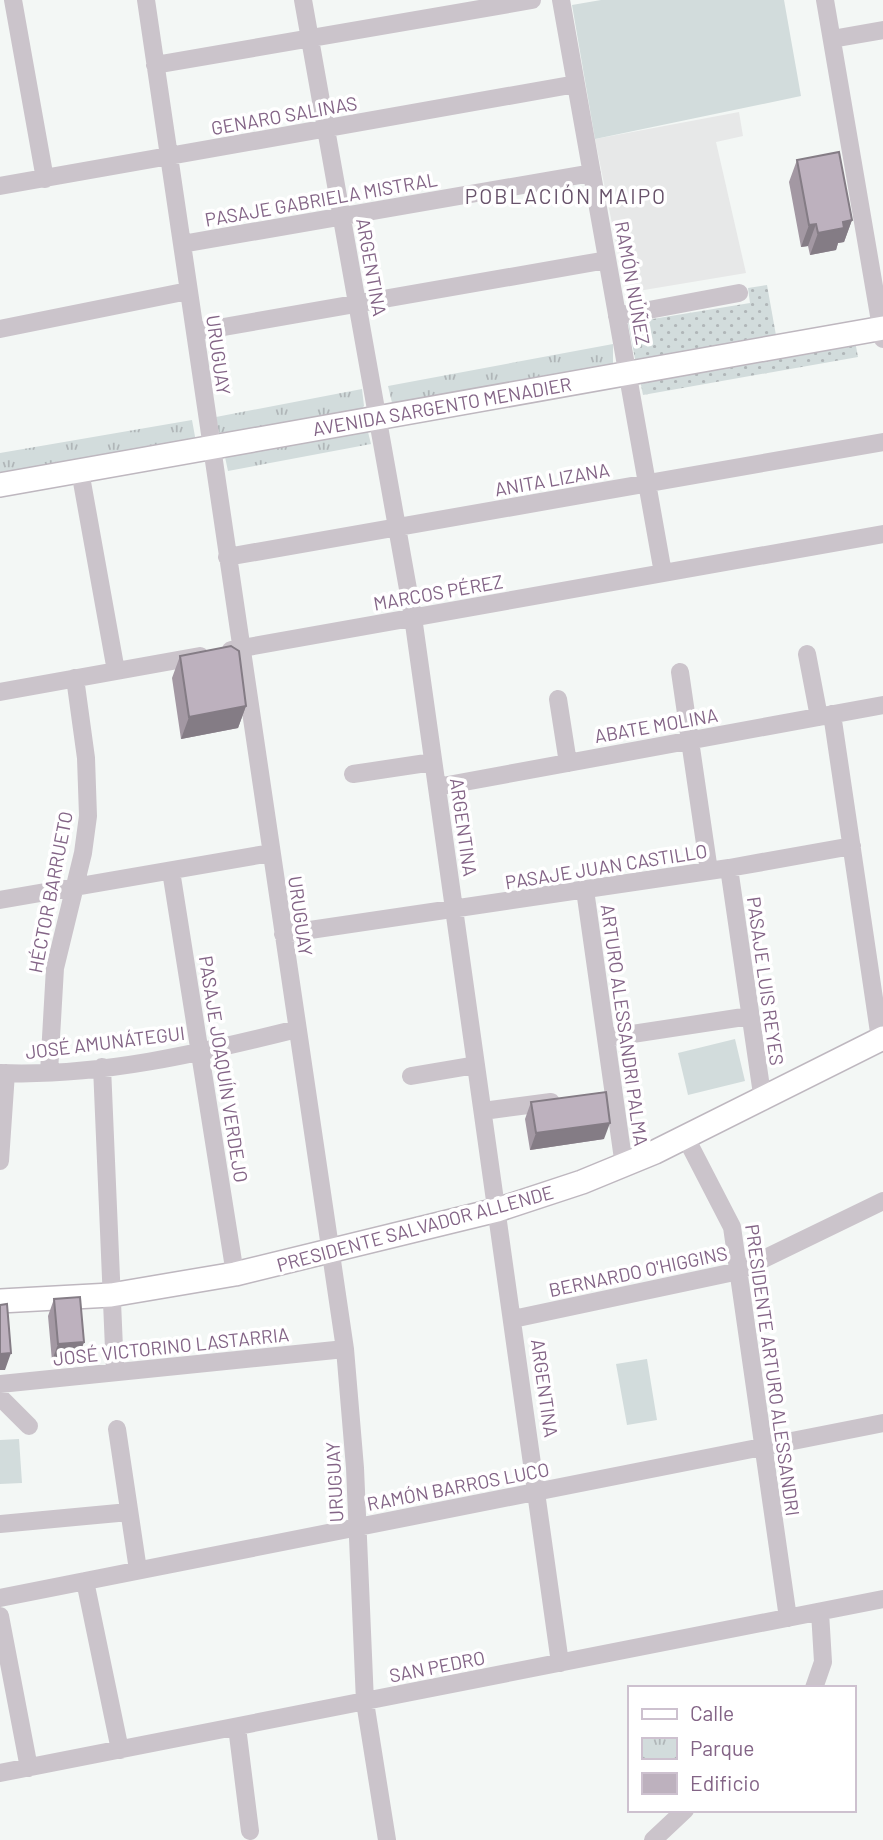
<svg xmlns="http://www.w3.org/2000/svg" width="883" height="1840" viewBox="0 0 883 1840" font-family="Barlow,sans-serif">
<style>
.built{fill:#e7e8e8}
.grass{fill:url(#grass-dots)}
.park{fill:url(#park-tufts)}
.garden{fill:#d2dcdc}
.lines{fill:none;stroke-linecap:round;stroke-linejoin:round}
.major-casing{stroke:#beb7bf;stroke-width:26}
.minor{stroke:#cbc4cb;stroke-width:18}
.major{stroke:#fff;stroke-width:23}
.wall{fill:#a398a3}
.shaded-wall{fill:#847c85}
.building{fill:#bdb1be;stroke:#847c85;stroke-width:2}
.labels{text-anchor:middle;dominant-baseline:central;stroke-width:7;stroke-linejoin:round;paint-order:stroke}
.street-label{font-size:19px;fill:#836486;stroke:#fff}
.neighbourhood-label{font-size:21px;letter-spacing:2px;fill:#68536b;stroke:#fff}
</style>
<defs>
<pattern id="grass-dots" width="8" height="8" patternUnits="userSpaceOnUse" patternTransform="scale(1.75)"><rect width="8" height="8" fill="#d2dcdc"/><path d="M2 2h.1M6 6h.1" fill="none" stroke="#b0b6b8" stroke-width="1.8" stroke-linecap="round"/></pattern>
<pattern id="park-tufts" width="24" height="20" patternUnits="userSpaceOnUse" patternTransform="scale(1.75)"><rect width="24" height="20" fill="#d2dcdc"/><path d="M3 7l-1-3M5 7V3M7 7l1-3M15 17l-1-3M17 17v-4M19 17l1-3" fill="none" stroke="#b0b6b8"/></pattern>
</defs>
<rect width="100%" height="100%" fill="#f3f7f5"/>
<!-- built -->
<path class="built" d="M 739,112 L 743,136 L 716,142 L 746,273 L 626,293 L 595,139 Z"/>
<!-- grass -->
<path class="grass" d="M 767,285 L 777,341 L 636,364 L 628,323 L 750,303 L 748,288 Z
M 855,341 L 858,357 L 643,395 L 640,380 Z"/>
<!-- park -->
<path class="park" d="M 613,344 L 613,366 L 393,407 L 388,386 Z
M 362,389 L 364,406 L 358,413 L 230,435 L 219,434 L 216,417 Z
M 192,420 L 196,442 L 0,478 L 0,453 Z
M 364,428 L 368,432 L 371,444 L 228,471 L 225,457 L 233,452 Z"/>
<!-- garden -->
<path class="garden" d="M 601,0 L 784,0 L 801,96 L 595,139 L 572,5 Z
M 735,1039 L 745,1081 L 688,1095 L 678,1053 Z
M 647,1359 L 657,1420 L 627,1425 L 616,1364 Z
M 19,1439 L 22,1483 L 0,1484 L 0,1440 Z"/>
<g class="lines">
<defs>
<path id="major" d="M 0,485 L 883,328
M 0,1301 L 111,1295 L 235,1274 L 497,1210 L 582,1182 L 655,1152 L 883,1038"/>
</defs>
<!-- major casing -->
<use href="#major" class="major-casing"/>
<!-- minor -->
<path class="minor" d="M 13,0 L 45,179
M 146,0 L 345,1349 L 355,1468 L 365,1702 L 387,1840
M 303,0 L 413,617 L 560,1663
M 561,0 L 663,573
M 825,0 L 883,339
M 832,39 L 883,30
M 155,65 L 532,0
M 0,186 L 576,84
M 182,244 L 592,173
M 617,316 L 739,293
M 0,329 L 188,291
M 195,332 L 607,260
M 80,471 L 116,671
M 227,557 L 883,442
M 231,650 L 883,534
M 807,654 L 819,717
M 680,672 L 709,871
M 0,692 L 200,656
M 558,699 L 568,763
M 832,714 L 880,1039
M 353,774 L 433,762
M 437,787 L 883,705
M 729,868 L 763,1101
M 171,871 L 235,1274
M 585,890 L 624,1166
M 0,900 L 271,853
M 283,934 L 729,868 L 852,846
M 606,1038 L 750,1016
M 102,1067 L 115,1372
M 49,1072 L 55,968 L 83,853 L 88,816 L 86,758 L 75,678
M 0,1073 C 99,1077 201,1053 297,1029
M 411,1076 L 476,1065
M 483,1111 L 551,1102
M 686,1138 L 732,1227 L 788,1618
M 0,1161 L 6,1073
M 513,1319 L 739,1271 L 883,1201
M 0,1384 L 345,1349
M 0,1397 L 29,1426
M 117,1429 L 138,1570
M 0,1524 L 129,1512
M 85,1581 L 120,1750
M 0,1598 L 883,1423
M 0,1616 L 29,1768
M 814,1688 L 823,1662 L 820,1612
M 237,1727 L 250,1831
M 0,1773 L 883,1599
M 653,1840 L 685,1810"/>
<!-- major -->
<use href="#major" class="major"/>
</g>
<!-- wall -->
<path class="wall" d="M 797,160 L 852,220 L 844,242 L 838,243 L 836,250 L 810,255 L 808,246 L 801,247 L 789,182 Z
M 180,656 L 246,706 L 238,728 L 181,739 L 172,678 Z
M 531,1102 L 604,1139 L 530,1150 L 525,1119 Z
M 54,1299 L 84,1342 L 78,1358 L 52,1361 L 48,1316 Z"/>
<!-- shaded-wall -->
<path class="shaded-wall" d="M 852,220 L 844,242 L 838,243 L 836,250 L 810,255 L 818,233 L 843,222 Z
M 816,224 L 808,246 L 801,247 L 809,225 Z
M 246,706 L 238,728 L 181,739 L 189,717 Z
M 610,1123 L 604,1139 L 530,1150 L 536,1133 Z
M 84,1342 L 78,1358 L 52,1361 L 58,1344 Z
M 11,1353 L 5,1370 L 0,1370 L 0,1354 Z"/>
<!-- building -->
<path class="building" d="M 839,152 L 852,220 L 843,222 L 844,228 L 818,233 L 816,224 L 809,225 L 797,160 Z
M 231,646 L 239,651 L 246,706 L 189,717 L 180,656 Z
M 606,1092 L 610,1123 L 536,1133 L 531,1102 Z
M 80,1297 L 84,1342 L 58,1344 L 54,1299 Z
M 7,1304 L 11,1353 L 0,1354 L 0,1305 Z"/>
<g class="labels">
<!-- street labels -->
<g class="street-label">
<text transform="translate(284 115) rotate(-10)">GENARO SALINAS</text>
<text transform="translate(321 199) rotate(-10)">PASAJE GABRIELA MISTRAL</text>
<text transform="translate(372 267) rotate(80)">ARGENTINA</text>
<text transform="translate(633 283) rotate(80)">RAMÓN NÚÑEZ</text>
<text transform="translate(219 355) rotate(82)">URUGUAY</text>
<text transform="translate(442 406) rotate(-10)">AVENIDA SARGENTO MENADIER</text>
<text transform="translate(552 479) rotate(-10)">ANITA LIZANA</text>
<text transform="translate(438 592) rotate(-10)">MARCOS PÉREZ</text>
<text transform="translate(656 725) rotate(-10)">ABATE MOLINA</text>
<text transform="translate(464 827) rotate(82)">ARGENTINA</text>
<text transform="translate(606 866) rotate(-9)">PASAJE JUAN CASTILLO</text>
<text transform="translate(50 892) rotate(-79)">HÉCTOR BARRUETO</text>
<text transform="translate(301 916) rotate(82)">URUGUAY</text>
<text transform="translate(766 981) rotate(82)">PASAJE LUIS REYES</text>
<text transform="translate(625 1025) rotate(82)">ARTURO ALESSANDRI PALMA</text>
<text transform="translate(105 1042) rotate(-7)">JOSÉ AMUNÁTEGUI</text>
<text transform="translate(224 1069) rotate(81)">PASAJE JOAQUÍN VERDEJO</text>
<text transform="translate(415 1228) rotate(-15)">PRESIDENTE SALVADOR ALLENDE</text>
<text transform="translate(638 1271) rotate(-12)">BERNARDO O'HIGGINS</text>
<text transform="translate(171 1346) rotate(-6)">JOSÉ VICTORINO LASTARRIA</text>
<text transform="translate(773 1370) rotate(82)">PRESIDENTE ARTURO ALESSANDRI</text>
<text transform="translate(545 1388) rotate(82)">ARGENTINA</text>
<text transform="translate(334 1482) rotate(-93)">URUGUAY</text>
<text transform="translate(458 1486) rotate(-11)">RAMÓN BARROS LUCO</text>
<text transform="translate(437 1666) rotate(-11)">SAN PEDRO</text>
</g>
<!-- neighbourhood labels -->
<g class="neighbourhood-label">
<text x="566" y="195">POBLACIÓN MAIPO</text>
</g>
</g>
<!-- legend -->
<rect x="628" y="1686" width="228" height="126" fill="#ffffff" stroke="#cdc1cf" stroke-width="2"/>
<rect x="642" y="1709" width="35" height="10" fill="#ffffff" stroke="#cdc1cf" stroke-width="2"/>
<text x="690" y="1721" font-size="21" fill="#836486">Calle</text>
<rect x="642" y="1738" width="35" height="21" fill="url(#park-tufts)" stroke="#cdc1cf" stroke-width="2"/>
<text x="690" y="1756" font-size="21" fill="#836486">Parque</text>
<rect x="642" y="1773" width="35" height="21" fill="#bdb1be" stroke="#cdc1cf" stroke-width="2"/>
<text x="690" y="1791" font-size="21" fill="#836486">Edificio</text>
</svg>
